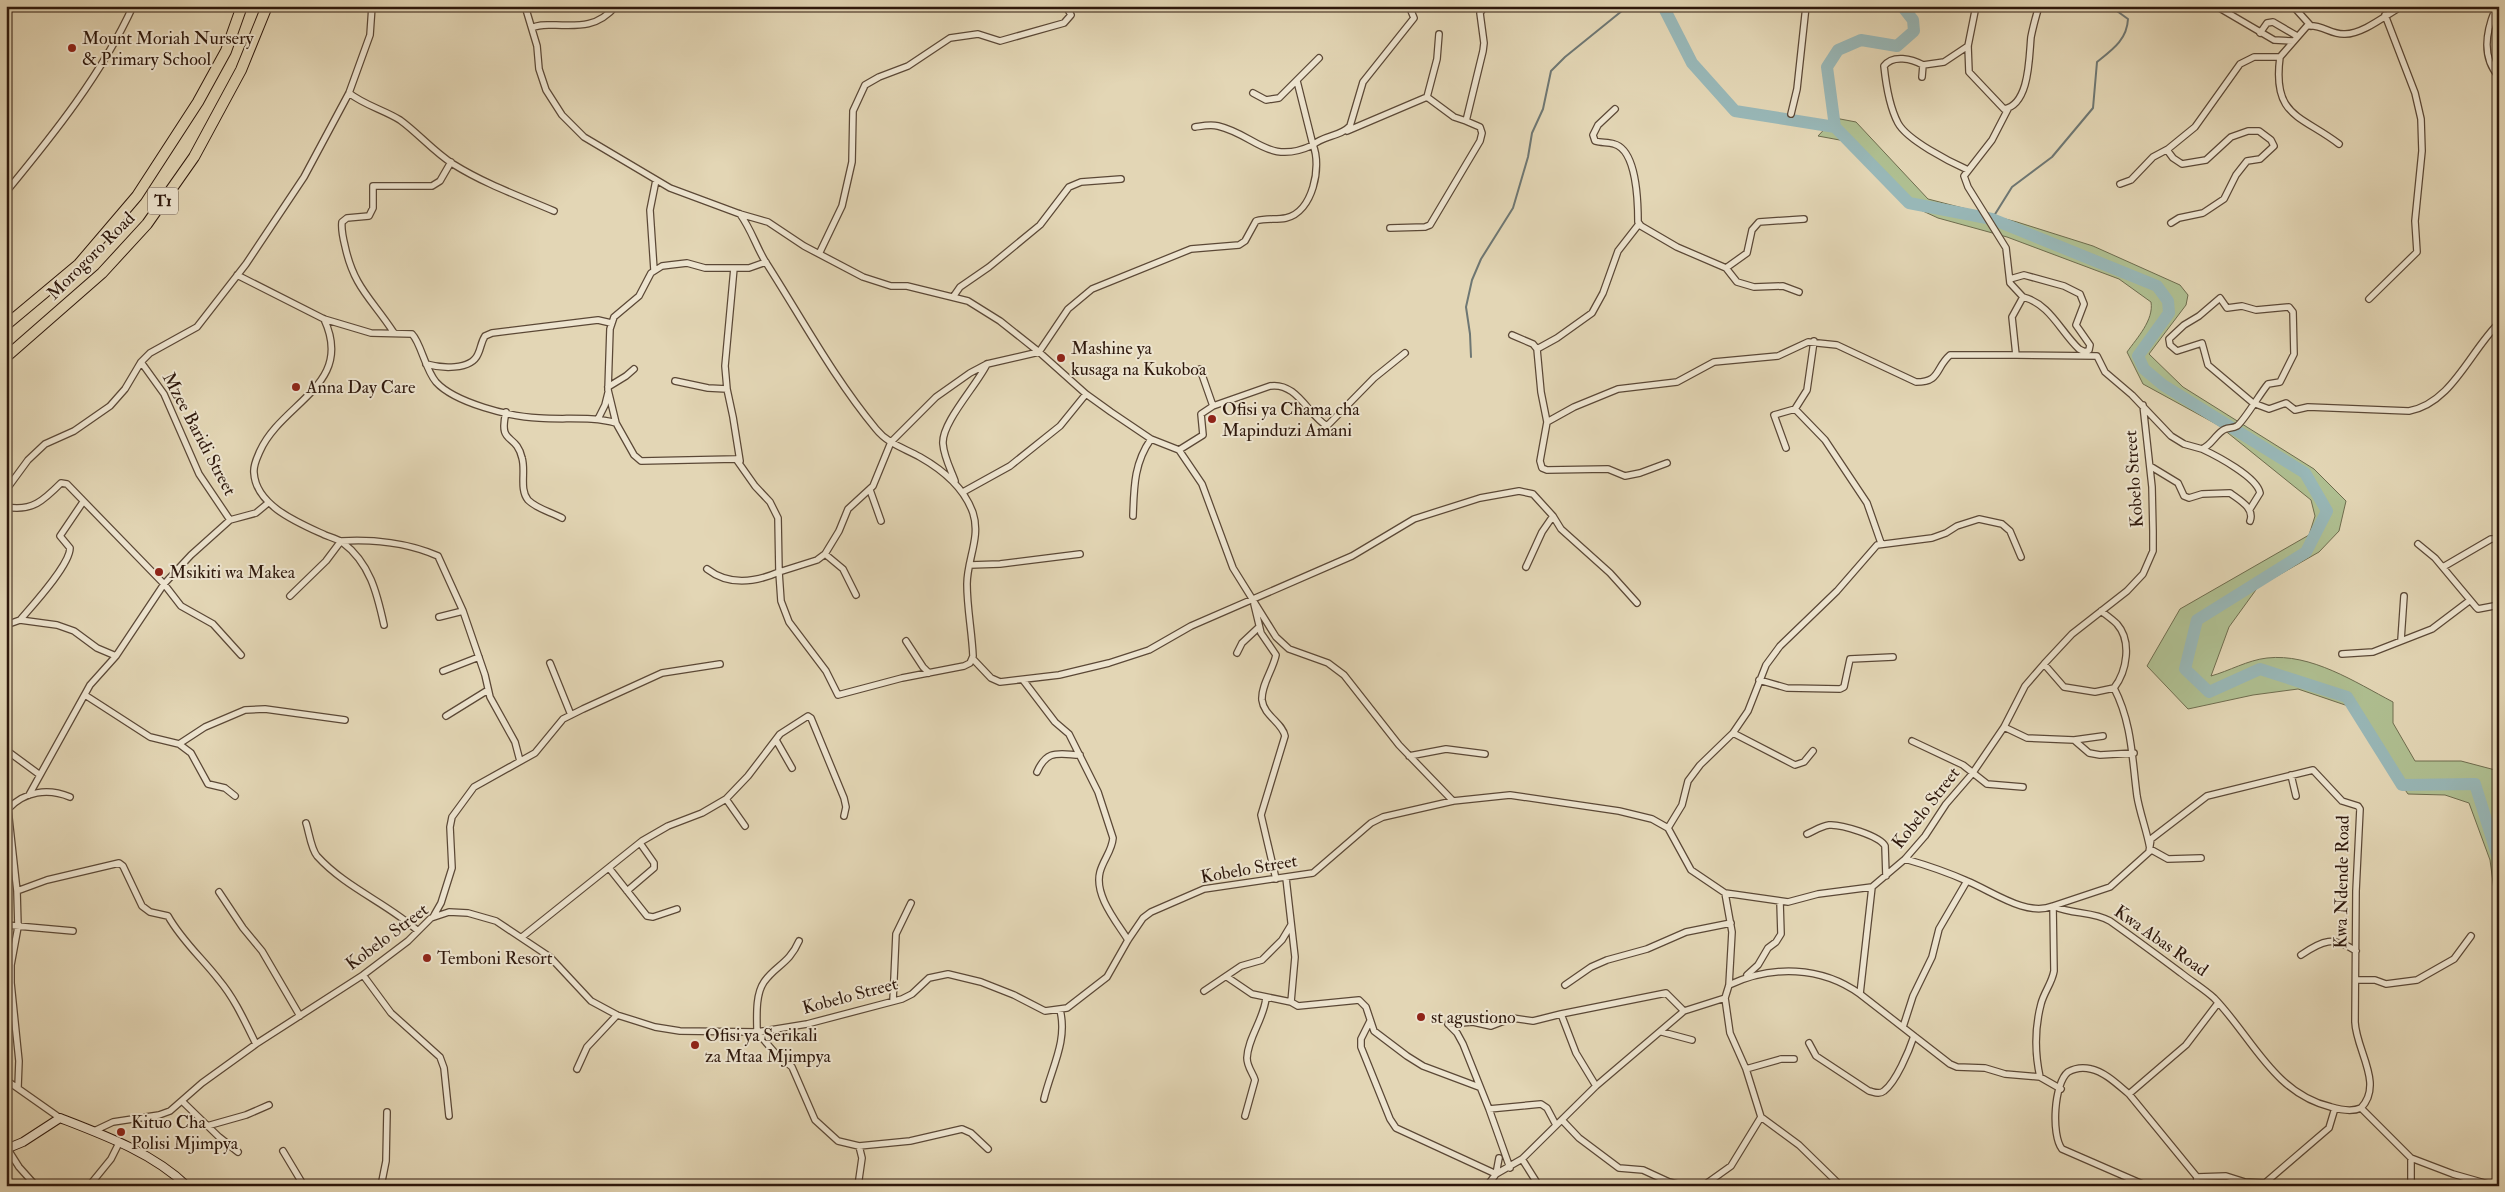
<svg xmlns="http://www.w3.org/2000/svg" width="2505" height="1192" viewBox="0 0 2505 1192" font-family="'IM FELL Double Pica',serif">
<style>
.green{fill:#afbf91;stroke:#6e6c4e}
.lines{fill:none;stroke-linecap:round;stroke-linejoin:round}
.stream{stroke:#6e7773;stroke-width:2}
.river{stroke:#98b7b7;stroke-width:12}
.street-casing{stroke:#5b4836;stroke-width:8}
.secondary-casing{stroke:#2e180c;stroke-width:10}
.highway-casing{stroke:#2e180c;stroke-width:12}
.street{stroke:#ede4cf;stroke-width:5.5}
.secondary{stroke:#ede4cf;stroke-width:8}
.highway{stroke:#e3d6b5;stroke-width:10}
.poi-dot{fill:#8f2418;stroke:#ede4cf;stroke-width:2}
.labels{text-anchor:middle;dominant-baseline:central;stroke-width:4;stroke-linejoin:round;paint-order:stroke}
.shield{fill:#ede4cf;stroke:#675546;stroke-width:1}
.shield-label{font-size:16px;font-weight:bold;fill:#2e180c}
.poi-label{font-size:18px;fill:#2e180c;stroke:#ede4cf;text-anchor:start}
.street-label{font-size:18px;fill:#2e180c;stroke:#ede4cf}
</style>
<rect width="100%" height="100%" fill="#e3d6b5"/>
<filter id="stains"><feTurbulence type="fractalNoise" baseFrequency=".004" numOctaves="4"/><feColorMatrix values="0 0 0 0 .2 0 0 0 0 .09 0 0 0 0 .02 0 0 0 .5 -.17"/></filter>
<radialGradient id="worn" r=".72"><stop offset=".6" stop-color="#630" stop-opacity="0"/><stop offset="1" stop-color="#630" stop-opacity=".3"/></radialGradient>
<!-- green -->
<path class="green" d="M 1835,118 L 1856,122 L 1928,199 L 2017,222 L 2093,246 L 2180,285 L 2188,295 L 2186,305 L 2149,354 L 2183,387 L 2314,469 L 2346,501 L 2339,531 L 2319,552 L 2258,587 L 2229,627 L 2211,676 C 2229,671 2248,660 2267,658 C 2311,653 2355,682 2393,702 L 2393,723 L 2415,761 L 2461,761 L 2499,771 L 2499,898 L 2494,890 L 2490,860 L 2469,803 L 2445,795 L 2408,794 L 2381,756 L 2357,709 L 2298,689 L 2253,695 L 2188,709 L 2147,666 L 2180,609 L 2309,535 L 2315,516 L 2311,500 L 2218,425 L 2143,384 L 2127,352 C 2137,338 2154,320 2151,302 L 2119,279 L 2007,237 L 1938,218 L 1899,200 L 1845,141 L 1818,136 Z"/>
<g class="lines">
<!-- stream -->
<path class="stream" d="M 1992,219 L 2012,187 L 2052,157 L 2093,108 L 2097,62 C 2112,50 2127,40 2128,19 L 2110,6
M 1471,357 L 1470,334 L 1466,307 L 1472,280 L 1481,259 L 1513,208 L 1528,157 L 1532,133 L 1543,109 L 1551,71 L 1565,57 L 1628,6"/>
<!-- river -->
<path class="river" d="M 1663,6 L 1692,63 L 1735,111 L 1835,127 L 1909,203 L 1992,219 L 2157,286 L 2168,301 L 2169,313 L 2138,356 L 2144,369 L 2163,385 L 2305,473 L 2327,511 L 2306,552 L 2197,620 L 2185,669 L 2209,692 L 2260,669 L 2347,697 L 2402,785 L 2475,784 L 2499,861
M 1835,127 L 1827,67 L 1838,50 L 1861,40 L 1897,46 L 1914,31 L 1913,20 L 1902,6"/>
<defs>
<path id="street" d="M 525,6 L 537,46 L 539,69 L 546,90 L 562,115 L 584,137 L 670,188 L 740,214 L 768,222 L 804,246 L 863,277 L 891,286 L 907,286 L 968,301 L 1000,321 L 1039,352 L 1086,394 L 1111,412 L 1151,439 L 1179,450 L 1202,484 L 1233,568 L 1276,637 L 1289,649 L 1328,663 L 1344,675 L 1399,745 L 1453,801
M 1976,6 L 1968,46 L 1969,72 L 2004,109 C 2030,105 2029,56 2031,37 C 2033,27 2036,16 2039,6
M 2216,6 L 2274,40 L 2293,41
M 2293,6 L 2311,26
M 2495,10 C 2486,32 2481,57 2499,77
M 532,28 C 539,24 546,25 555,25 C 580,26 598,27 616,6
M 2260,33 L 2267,23 L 2273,22 L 2297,36
M 1439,34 L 1437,59 L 1427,97 L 1454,117 L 1466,121 L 1483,51 L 1484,43 L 1480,13 L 1485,6
M 2280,57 C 2272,117 2301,115 2339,144
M 1923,65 C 1912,59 1893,54 1884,66 C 1886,85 1889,106 1898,123 C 1907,140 1950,162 1968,170
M 1922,77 L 1923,65 L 1944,62 L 1968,46
M 349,93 C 364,105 384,110 400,120 C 418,133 434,152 453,164 C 485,184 519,196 554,211
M 1253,93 L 1266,100 L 1279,98 L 1319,58
M 1615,109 L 1598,125 L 1593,135 L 1595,141 C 1601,143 1608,142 1614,144 C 1637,150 1638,203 1638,222 L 1641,226 L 1677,247 L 1726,268 L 1737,282 L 1754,287 L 1783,286 L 1799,292
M 1791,114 L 1797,89 L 1806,6
M 1195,127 C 1202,126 1210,124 1218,126 C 1256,135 1268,166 1313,145 L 1297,81
M 1347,131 L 1427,97
M 2167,150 L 2173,158 L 2182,164 L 2206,160 L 2231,137 L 2248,131 L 2259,131 L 2271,140 L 2274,146 L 2260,159 L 2247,161 L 2236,175 L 2224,199 L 2203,213 L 2179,218 L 2171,223
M 2120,184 L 2131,180 L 2153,157 L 2168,149 L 2195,127 L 2240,64 L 2254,57 L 2280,57 L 2307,26 C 2322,24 2331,35 2345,34 C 2363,34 2386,15 2402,6
M 6,192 C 53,135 102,74 133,6
M 740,214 C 751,229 756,246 765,261 C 801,317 833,377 876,429 C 888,444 904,448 920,457 C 943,470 964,487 973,513 C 981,537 967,560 967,584 C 967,608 972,632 973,656 L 970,663 L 964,666 L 902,678 L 838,695 L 826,671 L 789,622 L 781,601 L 779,572 L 817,560 L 825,554 L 839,531 L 848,509 L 873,486 L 891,442 L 936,397 L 970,373 L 987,364 L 1039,352 L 1068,309 L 1092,289 L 1191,249 L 1239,245 L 1245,241 L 1256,221 C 1266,218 1276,220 1286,218 C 1313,212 1322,166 1313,145 C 1324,135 1340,137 1350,126 L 1363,82 L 1414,18 L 1409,6
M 1390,228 L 1425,227 L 1430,225 L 1480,141 L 1482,133 L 1480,127 L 1466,121
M 819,254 L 842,206 L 852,162 L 853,111 L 865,85 L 879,77 L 908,66 L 950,38 L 978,34 L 1000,41 L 1064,23 L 1071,15 L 1066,6
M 734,268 L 725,366 L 727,389 L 733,417 L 740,461
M 1726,268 L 1747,253 L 1752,230 L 1759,222 L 1804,219
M 654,270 L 650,210 L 656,180
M 237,275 L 324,319 L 371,333 L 412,334 C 421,343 425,369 436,382 C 455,403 511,417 539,418 C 565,420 591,416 616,423 L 634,455 L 641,461 L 736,459 L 755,486 L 770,502 L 778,518 L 779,572 C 756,582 729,586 707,569
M 2010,279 L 2024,275 L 2064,286 L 2080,294 L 2084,304 L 2076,325 L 2090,345 L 2089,350 L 2085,352 L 2079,349 C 2060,331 2050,304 2023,297
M 953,297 L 960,287 L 989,267 L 1040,225 L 1069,187 L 1081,182 L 1121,179
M 2369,299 L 2417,252 L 2415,221 L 2422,151 L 2421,119 L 2415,93 L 2385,15
M 324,319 C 355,385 282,402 260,451 C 257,458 253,465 254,473 C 256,506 299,523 325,535 C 330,537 337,539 342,542 C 370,563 377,593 384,625
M 394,333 C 372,299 354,288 345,246 C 343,238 341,230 342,222 L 347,218 L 369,216 L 373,208 L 373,186 L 432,186 L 440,181 L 451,162
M 1512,335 L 1533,344 L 1537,349 L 1541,392 L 1547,422
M 1537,349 L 1557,338 L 1592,313 L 1603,293 L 1618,251 L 1639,224
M 2016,355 L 2097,356 L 2105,372 L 2132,395 L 2171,436 L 2184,444 L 2202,449 C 2211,445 2214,437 2222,431 C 2226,427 2232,429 2237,426 C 2244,421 2261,392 2268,384 L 2280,382 L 2294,354 L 2293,312 L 2289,307 L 2256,310 L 2242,306 L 2227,308 L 2220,298 L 2199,316 L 2184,325 L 2169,339 L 2170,345 L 2177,351 L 2202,343 L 2208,365 L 2253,403 L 2269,409 L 2286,403 L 2295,410 L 2308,407 L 2409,411 C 2452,403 2470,351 2499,323
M 141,362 L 164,394 L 199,474 L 230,520
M 426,364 C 440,368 471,371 478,354 C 481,348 481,342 485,336 L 492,333 L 598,320 L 611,323
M 675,381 L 708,388 L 727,389
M 608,387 L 626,376 L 634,369
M 1213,406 L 1270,386 C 1297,382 1308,415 1327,426 L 1374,378 L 1405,353
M 1795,409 L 1825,440 L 1867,503 L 1881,543
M 506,412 C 498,446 516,432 522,458 C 526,471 519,489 528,500 C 537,509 551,512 562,518
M 598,419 L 605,405 L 608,393
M 616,423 L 608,390 L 610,329 L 614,317 L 639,296 L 651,273 L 662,266 L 670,265 L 687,263 L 705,268 L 749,268 L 766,262
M 1786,448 L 1774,415 L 1795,409 L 1807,390 L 1814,341
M 2202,449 C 2217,456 2257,477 2260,493 L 2250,509
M 1179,450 L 1203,435 L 1201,414 L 1213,406 L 1200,369
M 1667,463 L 1640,473 L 1625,476 L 1608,469 L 1547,470 L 1542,468 L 1540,461 L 1547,422 L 1574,407 L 1618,389 L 1677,382 L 1714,362 L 1778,356 L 1808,342 L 1837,345 L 1916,382 C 1941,382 1935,368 1950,355 L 2016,355 L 2012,317 L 2023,297 L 2010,283 L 2006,248 L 1968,187 L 1964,176 L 1992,140 L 2008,109
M 2150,466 L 2178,483 L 2184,496 L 2189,498 L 2202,494 L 2230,493 C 2239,500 2255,508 2250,521
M 955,481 C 951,470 944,457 943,444 C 941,423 977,385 987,364
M 6,490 L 28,460 L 45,444 L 74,431 L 110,406 L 125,389 L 141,362 L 150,353 L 197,327 L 246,264 L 304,177 L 349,93 L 370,35 L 372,6
M 870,490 L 881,521
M 963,492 L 1010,466 L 1060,426 L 1086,394
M 6,507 C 32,512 44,500 61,483 L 67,484 L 164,584 L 181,606 L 213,624 L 241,655
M 1133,516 C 1134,487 1134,463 1151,439
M 2418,544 L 2435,558 L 2476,607 L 2478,609 L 2499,605
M 825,554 L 843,569 L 856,595
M 970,565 L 1000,564 L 1080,554
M 1526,567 L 1542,532 L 1553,516
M 2443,567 L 2491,539 L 2499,539
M 290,596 L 326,561 L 341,541 C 373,539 409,543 438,556 L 463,611 L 485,675 L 490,697 L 515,742 L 520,761
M 1254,604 L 1261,633 L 1276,655 C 1273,670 1261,685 1262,700 C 1264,716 1282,722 1285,736 L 1261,815 L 1276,879
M 439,617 L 463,611
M 20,620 C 32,606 70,565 70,548 L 60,536 L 83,502
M 6,625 L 20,620 L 57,625 L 74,631 L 97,648 L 116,656
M 2401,640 L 2404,596
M 906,641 L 923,667 L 929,673
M 1237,653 L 1242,643 L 1259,627
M 2342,654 L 2373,652 L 2432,629 L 2469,601
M 973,659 L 991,678 L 1000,682 L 1059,675 L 1109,663 L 1149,650 L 1191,626 L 1352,556 L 1414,519 L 1480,498 L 1519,491 L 1533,494 L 1553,516 L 1561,529 L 1610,573 L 1637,603
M 550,663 L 571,715
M 2044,664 L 2064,687 L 2095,692 L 2114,688 C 2127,671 2132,641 2117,624 C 2112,619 2106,615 2101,611
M 443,671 L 479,657
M 1023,680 L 1055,722 L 1069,734 L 1098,792 L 1113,838 C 1112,851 1103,860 1100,872 C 1094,895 1116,921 1128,940
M 1759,680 L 1787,688 L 1840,689 L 1844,687 L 1850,659 L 1893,657
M 2114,688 C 2132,723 2132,758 2137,796 C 2140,814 2147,831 2150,849 L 2168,859 L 2201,858
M 85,695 L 150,737 L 179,744 L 205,727 L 245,710 L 265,709 L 345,720
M 446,716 L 488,690
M 2004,727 L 2027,738 L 2074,740 L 2089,753 L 2100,755 L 2134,753
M 1733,733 L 1748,711 L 1766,665 L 1780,646 L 1837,591 L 1877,545 L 1932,538 L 1946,533 L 1957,526 L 1979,519 L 2002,524 L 2010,531 L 2021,557
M 776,740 L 792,768
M 2074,740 L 2103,736
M 1912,741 L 1963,765 L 1987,784 L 2023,787
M 179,744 L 191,753 L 208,784 L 225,788 L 235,796
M 6,750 L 40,775
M 1409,756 L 1446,749 L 1485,754
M 1037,772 C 1047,749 1058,754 1080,755
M 2291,775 L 2296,796
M 29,795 L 90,685 L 116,656 L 164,584 L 191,555 L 230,520 L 256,513 L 268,503
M 726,799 L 745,826
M 306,823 C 309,832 311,849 317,856 C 346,888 387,903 418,931
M 1668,828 L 1682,805 L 1688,781 L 1700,765 L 1733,733 L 1795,765 L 1804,762 L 1813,751
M 1807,834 C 1814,831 1821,826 1829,825 C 1841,824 1880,836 1885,846 L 1886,876
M 1905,859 C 1926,865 1947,872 1967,881 C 1992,891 2026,917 2053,906 C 2074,915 2092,911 2110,921 C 2134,938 2157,955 2181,973 C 2191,981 2204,989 2214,998 C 2252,1037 2273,1093 2331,1107 C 2341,1110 2352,1112 2361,1108
M 609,868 L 647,916 L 653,917 L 677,909
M 1286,878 L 1295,957 L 1291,1002
M 1872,887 L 1860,994 L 1950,1064 L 1957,1067 L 1985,1068 L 2005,1074 L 2040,1077
M 17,891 L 47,880 L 119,863 L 123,866 L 142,906 L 150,912 L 168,916 C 182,941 202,958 219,980 C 235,999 245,1022 256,1044
M 627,891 L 654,868 L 654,863 L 640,843
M 219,892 L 243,928 L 262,951 L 300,1016
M 1725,893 L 1732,932 L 1729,985 L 1725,998 L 1730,1033 L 1746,1069 L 1761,1117 L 1799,1145 L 1841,1186
M 433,917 L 441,903 L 452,868 L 450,827 L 452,817 L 474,787 L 535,753 L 563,719 L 583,709 L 662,673 L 720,664
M 6,925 L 73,931
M 522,937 L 642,841 L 668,826 L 702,813 L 726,799 L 748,776 L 780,734 L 808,716 L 811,718 L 844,798 L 846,807 L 844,816
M 799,941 C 789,964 776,965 764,982 C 755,995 757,1018 757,1032 L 776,1054 L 792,1067 L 815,1120 L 838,1141 L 859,1146 L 910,1141 L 962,1129 L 971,1133 L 988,1149
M 2301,955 C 2323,940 2333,936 2356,951
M 363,975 L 391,1013 L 440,1057 L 444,1068 L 449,1116
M 1747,975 L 1758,965 L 1768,948 L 1776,942 L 1781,934 L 1780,902
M 1227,977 L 1252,994 L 1291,1002 L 1298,1006 L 1359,1000 L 1366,1007 L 1374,1031 L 1407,1056 L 1423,1066 L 1479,1087
M 2356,980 L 2375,980 L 2386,984 L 2417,980 L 2454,959 L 2471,936
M 1565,985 L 1591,967 L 1607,960 L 1647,949 L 1686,932 L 1731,923
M 1729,985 C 1772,965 1821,966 1860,994
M 1204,991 L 1241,966 L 1262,960 L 1282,940 L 1291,925
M 893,1001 L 896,934 L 911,903
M 1370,1021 L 1361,1039 L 1361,1047 L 1390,1119 L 1396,1128 L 1496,1174 L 1499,1158
M 1448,1024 L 1457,1033 L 1463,1044 L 1489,1109 L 1541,1104 L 1547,1108 L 1556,1125
M 1448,1024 L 1473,1022 L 1491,1026 L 1512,1018 L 1533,1021 L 1561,1014
M 1903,1027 L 1913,996 L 1932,957 L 1939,929 L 1967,881
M 1662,1032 L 1692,1040
M 1809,1043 L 1816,1056 L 1869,1091 C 1874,1092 1879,1095 1884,1091 C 1896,1082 1909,1051 1914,1036
M 577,1069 L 587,1047 L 617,1015
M 1746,1069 L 1781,1059 L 1794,1059
M 6,1080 L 60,1118
M 1596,1086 L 1576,1053 L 1561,1014 L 1666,993 L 1684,1011
M 18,1087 L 19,1061 L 11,983 L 11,965 L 18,927 L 17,891 L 8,809 C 25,791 48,788 70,797
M 2061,1089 L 2040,1077 C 2035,1054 2035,1027 2041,1004 C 2044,992 2052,983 2054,971 L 2053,906 L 2110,887 L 2149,852 L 2151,839 L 2207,796 L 2313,770 L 2342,801 L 2358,806 L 2360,809 L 2356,891 L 2355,1022 C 2356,1050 2384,1084 2361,1108
M 2129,1094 L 2197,1177 L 2226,1176 L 2245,1182 L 2265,1183 L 2329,1128 L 2335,1108
M 1044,1099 C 1051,1069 1068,1041 1060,1010
M 183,1102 L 219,1137 L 238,1152
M 2361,1108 L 2411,1158 L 2453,1174 L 2495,1186
M 1489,1109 L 1510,1168
M 1245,1116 L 1255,1080 C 1253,1073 1247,1067 1247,1058 C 1248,1037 1264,1019 1266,998
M 1562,1120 L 1579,1138 L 1619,1168 L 1643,1170 L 1669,1182 L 1685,1186
M 207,1126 L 246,1115 L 269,1105
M 94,1131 L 113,1122 L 159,1115 L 170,1111 L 202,1083 L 256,1044 L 363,975 L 408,941 L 431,918 L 449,912 L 468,913 L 496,921 L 550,957 L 591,1001 L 617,1015 L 655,1027 L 680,1031 L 757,1032 L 807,1024 L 902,999 L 912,994 L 929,978 L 948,974 L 981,982 L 1014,995 L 1045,1011 L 1067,1008 L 1107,977 L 1128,940 L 1143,918 L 1151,912 L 1204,889 L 1313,873 L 1371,823 L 1383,817 L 1453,801 L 1510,795 L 1619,811 L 1652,819 L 1668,828 L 1691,870 L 1725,893 L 1788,902 L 1818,894 L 1872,887 L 1905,859 L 1925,836 L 1946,804 L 1972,774 L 2004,727 L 2025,686 L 2044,664 L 2072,634 L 2127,591 L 2143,574 L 2153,551 L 2153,531 L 2152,487 L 2143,405
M 7,1148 L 19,1167 L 36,1186
M 283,1151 L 304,1186
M 1522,1159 L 1539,1186
M 89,1186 L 111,1159 L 119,1143
M 381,1186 L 386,1161 L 387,1112
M 858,1186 L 862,1158 L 859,1146
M 1487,1186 L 1496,1174 L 1522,1159 L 1596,1086 L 1684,1011 L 1725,998
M 1703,1186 L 1731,1166 L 1761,1117
M 2147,1186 L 2062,1149 C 2051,1135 2054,1083 2068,1072 C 2075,1068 2083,1067 2091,1069 C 2105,1072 2118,1085 2129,1094 L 2186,1045 L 2218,1003
M 2196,1186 L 2197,1177
M 2411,1186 L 2411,1158"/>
<path id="secondary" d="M 6,1149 L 23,1142 L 60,1118 C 104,1135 153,1153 187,1186"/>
<path id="highway" d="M 6,325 L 79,264 L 137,196 L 198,102 L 226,51 L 242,6
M 6,357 L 102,273 L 147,224 L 194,157 L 241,70 L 267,6"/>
</defs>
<!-- street casing -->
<use href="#street" class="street-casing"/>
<!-- secondary casing -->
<use href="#secondary" class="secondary-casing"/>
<!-- highway casing -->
<use href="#highway" class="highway-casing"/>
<!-- street -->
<use href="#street" class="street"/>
<!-- secondary -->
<use href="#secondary" class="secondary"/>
<!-- highway -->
<use href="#highway" class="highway"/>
</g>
<!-- markers -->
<g class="poi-dot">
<circle cx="72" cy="48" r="5"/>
<circle cx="1061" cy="358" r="5"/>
<circle cx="296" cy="387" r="5"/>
<circle cx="1212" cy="419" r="5"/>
<circle cx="159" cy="572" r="5"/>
<circle cx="427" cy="958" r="5"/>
<circle cx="1421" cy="1017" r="5"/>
<circle cx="695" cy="1045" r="5"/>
<circle cx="121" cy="1132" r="5"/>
</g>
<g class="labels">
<!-- shield labels -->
<rect class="shield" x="148" y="187.5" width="30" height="27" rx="4"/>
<g class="shield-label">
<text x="163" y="201">T1</text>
</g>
<!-- poi labels -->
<g class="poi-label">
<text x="82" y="38">Mount Moriah Nursery<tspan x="82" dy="21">&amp; Primary School</tspan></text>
<text x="1071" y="348">Mashine ya<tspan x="1071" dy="21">kusaga na Kukoboa</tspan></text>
<text x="306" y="387">Anna Day Care</text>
<text x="1222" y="409">Ofisi ya Chama cha<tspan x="1222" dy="21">Mapinduzi Amani</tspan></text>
<text x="169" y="572">Msikiti wa Makea</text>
<text x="437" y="958">Temboni Resort</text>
<text x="1431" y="1017">st agustiono</text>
<text x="705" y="1035">Ofisi ya Serikali<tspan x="705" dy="21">za Mtaa Mjimpya</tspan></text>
<text x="131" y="1122">Kituo Cha<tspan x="131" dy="21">Polisi Mjimpya</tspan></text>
</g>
<!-- street labels -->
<g class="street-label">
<text transform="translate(91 256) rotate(-45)">Morogoro Road</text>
<text transform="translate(199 434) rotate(62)">Mzee Baridi Street</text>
<text transform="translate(2134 479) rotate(-94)">Kobelo Street</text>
<text transform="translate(1926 808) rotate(-52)">Kobelo Street</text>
<text transform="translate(1249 869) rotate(-10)">Kobelo Street</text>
<text transform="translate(2342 882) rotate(-89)">Kwa Ndende Road</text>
<text transform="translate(387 937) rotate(-37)">Kobelo Street</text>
<text transform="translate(2161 941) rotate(35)">Kwa Abas Road</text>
<text transform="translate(850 996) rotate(-15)">Kobelo Street</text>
</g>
</g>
<!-- margin -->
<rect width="2505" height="1192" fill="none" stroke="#e3d6b5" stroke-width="25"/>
<rect x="8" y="8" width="2490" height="1177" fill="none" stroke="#2e180c" stroke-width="2.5"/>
<rect x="12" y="12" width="2480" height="1167" fill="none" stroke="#2e180c"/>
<rect width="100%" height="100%" filter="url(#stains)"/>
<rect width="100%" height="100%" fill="url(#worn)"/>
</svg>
